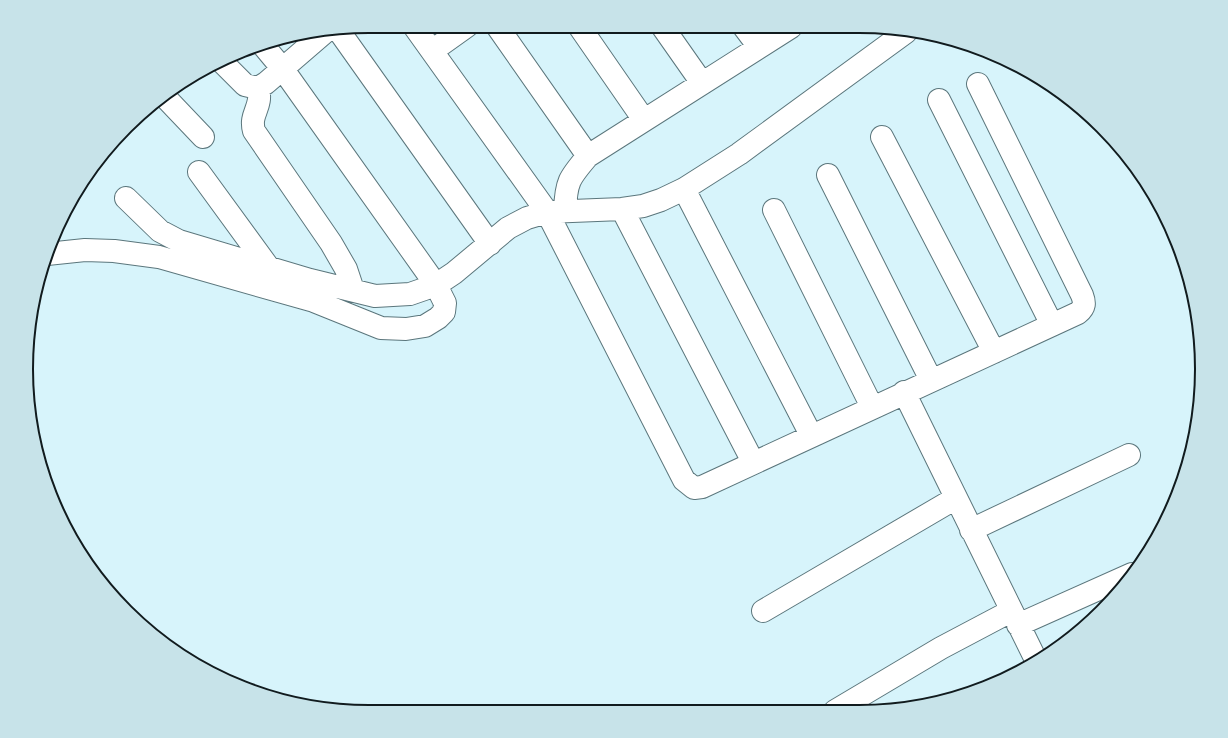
<svg xmlns="http://www.w3.org/2000/svg" width="1228" height="738" viewBox="0 0 1228 738" font-family="'DejaVu Sans',sans-serif">
<style>
.lines{fill:none;stroke-linecap:round;stroke-linejoin:round}
.minor-casing{stroke:#5b767c;stroke-width:24}
.minor{stroke:#fff;stroke-width:22}
.rim{fill:none;stroke:#111b1e;stroke-width:2}
</style>
<rect width="100%" height="100%" fill="#d7f4fb"/>
<g class="lines">
<defs>
<path id="minor" d="M 414,26 L 547,212 L 684,480 L 694,488 L 702,487 L 1078,313 C 1085,307 1085,303 1082,295 L 978,84
M 497,26 L 588,156
M 579,26 L 644,120
M 662,26 L 702,83
M 744,27 L 759,47
M 339,31 L 490,244
M 432,51 L 467,26
M 223,63 L 245,85 L 258,88 L 266,83 L 324,33
M 258,88 C 263,108 249,113 254,131 L 331,243 L 346,269 L 353,290
M 163,95 L 203,137
M 939,100 L 1052,325
M 882,137 L 994,352
M 199,172 L 269,268
M 828,175 L 931,380
M 684,189 L 811,435
M 126,198 L 160,231 L 179,241 L 310,280 L 375,296 L 410,294 L 436,285 L 454,273 L 508,228 L 527,218 L 547,212 L 622,209 L 643,206 L 661,200 L 684,189 L 739,154 L 906,32
M 622,209 L 753,462
M 774,210 L 872,407
M 565,211 C 566,182 569,178 588,156 L 791,27
M 47,254 L 85,250 L 114,251 L 159,257 L 314,301 L 381,328 L 406,329 L 425,326 L 438,318 L 444,312 L 445,303 L 436,285 L 282,68 L 262,44
M 904,392 L 1037,662
M 971,530 L 1129,455
M 763,611 L 956,498
M 1018,625 L 1132,574
M 835,711 L 941,648 L 1011,611"/>
</defs>
<!-- minor casing -->
<use href="#minor" class="minor-casing"/>
<!-- minor -->
<use href="#minor" class="minor"/>
</g>
<!-- crop -->
<path d="M0 0H1228V738H0ZM369 33H859A336 336 0 0 1 1195 369V369A336 336 0 0 1 859 705H369A336 336 0 0 1 33 369V369A336 336 0 0 1 369 33Z" fill="#c7e3e9" fill-rule="evenodd"/>
<path class="rim" d="M369 33H859A336 336 0 0 1 1195 369V369A336 336 0 0 1 859 705H369A336 336 0 0 1 33 369V369A336 336 0 0 1 369 33Z"/>
</svg>
